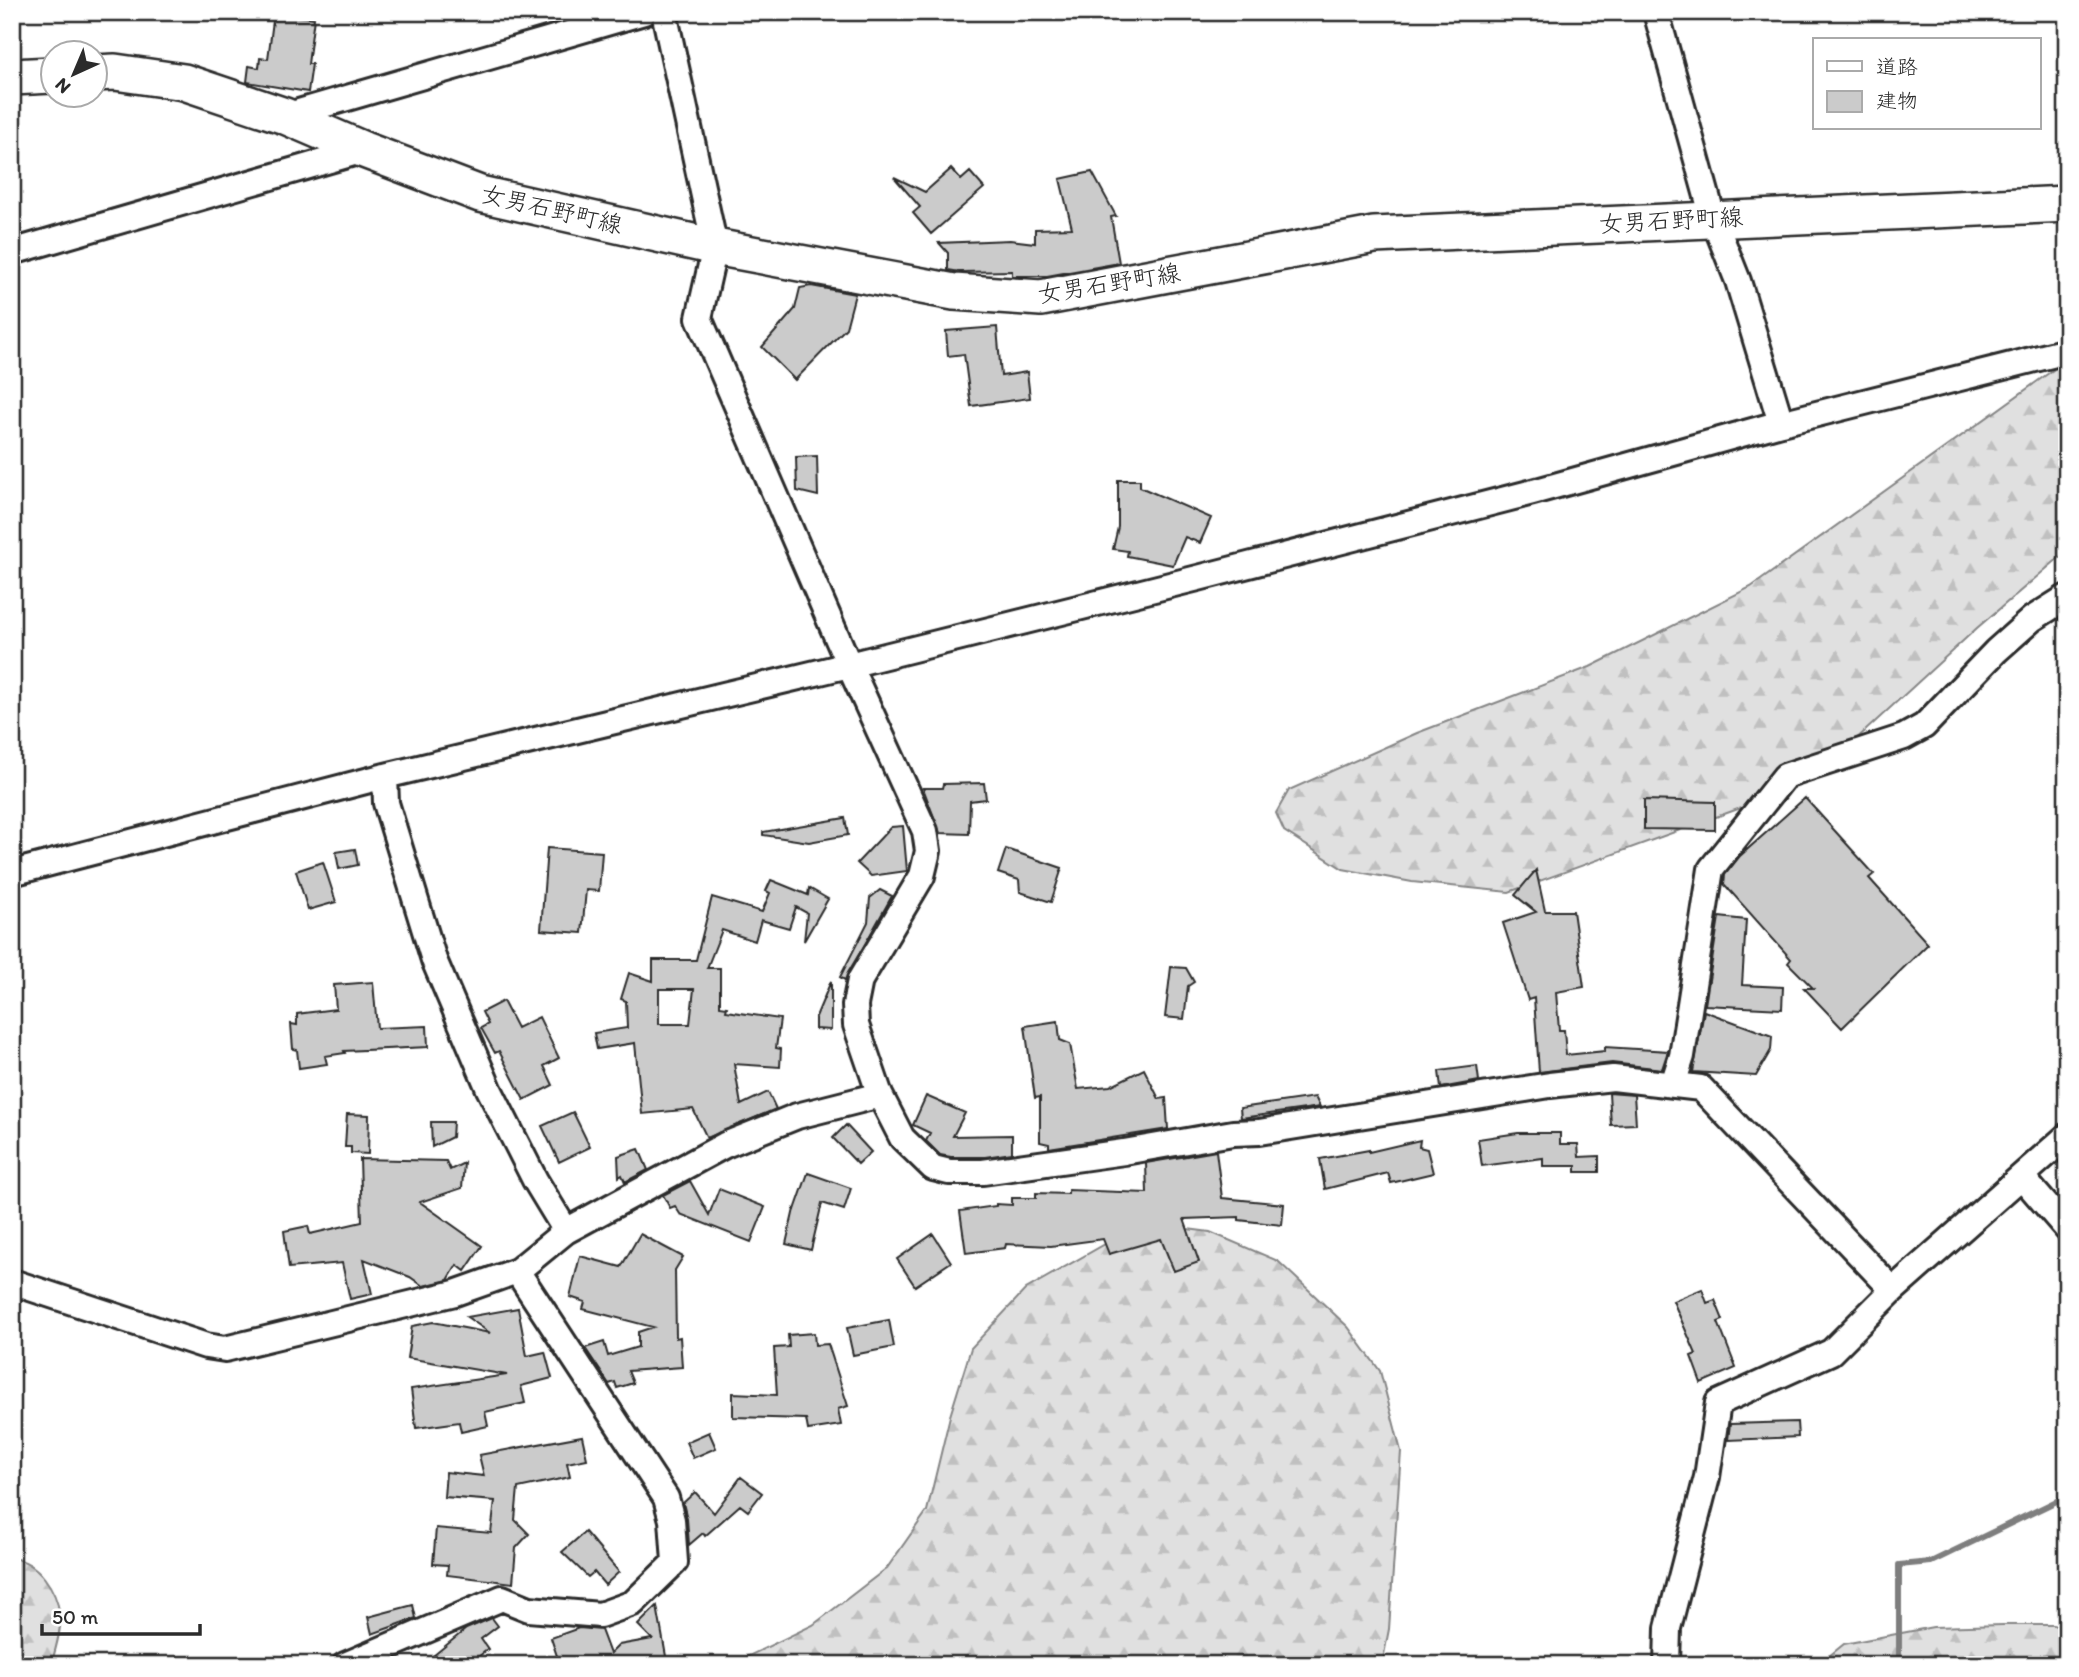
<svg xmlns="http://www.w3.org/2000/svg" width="2079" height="1677" viewBox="0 0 2079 1677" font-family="Itim,'Klee One',sans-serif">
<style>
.forest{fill:url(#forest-firs);stroke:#868686;stroke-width:2}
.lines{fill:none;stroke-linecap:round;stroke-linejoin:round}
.stream{stroke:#7e7e7e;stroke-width:6}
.building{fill:#cbcbcb;stroke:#2b2b2b;stroke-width:2;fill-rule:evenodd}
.street-casing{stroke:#2b2b2b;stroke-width:30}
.secondary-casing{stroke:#2b2b2b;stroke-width:40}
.street{stroke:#fff;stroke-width:24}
.secondary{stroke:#fff;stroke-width:35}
.labels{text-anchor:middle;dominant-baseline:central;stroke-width:6;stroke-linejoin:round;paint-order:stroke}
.street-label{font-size:24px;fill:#2b2b2b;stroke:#fff}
</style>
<defs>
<pattern id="forest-firs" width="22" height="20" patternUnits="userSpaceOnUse" patternTransform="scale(1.75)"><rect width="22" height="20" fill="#e0e0e0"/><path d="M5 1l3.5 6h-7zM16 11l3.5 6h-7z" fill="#c0c0c0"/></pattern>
</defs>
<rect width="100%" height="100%" fill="#fff"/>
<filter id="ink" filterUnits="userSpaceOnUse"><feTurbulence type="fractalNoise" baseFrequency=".0143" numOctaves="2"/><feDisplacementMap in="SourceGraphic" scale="14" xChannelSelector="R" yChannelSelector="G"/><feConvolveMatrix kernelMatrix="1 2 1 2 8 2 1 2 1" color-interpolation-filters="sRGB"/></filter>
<g filter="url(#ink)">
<!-- forest -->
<path class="forest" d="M 2067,360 L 2067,551 L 1977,628 L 1852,743 L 1749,805 L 1509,892 L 1412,882 L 1343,869 L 1284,831 L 1276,813 L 1289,790 L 1417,733 L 1590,667 L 1751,587 Z
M 1142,1223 L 1210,1232 L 1278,1261 L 1348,1327 L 1380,1371 L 1401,1451 L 1389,1629 L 1382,1665 L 730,1665 L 813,1625 L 887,1568 L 927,1511 L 950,1416 L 971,1348 L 1026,1289 Z
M 12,1558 C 39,1562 56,1589 60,1615 C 62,1629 55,1651 51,1665 L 12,1665 Z
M 2003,1625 L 2054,1625 L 2067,1631 L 2067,1665 L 1818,1665 L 1844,1644 L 1933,1627 Z"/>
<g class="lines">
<!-- stream -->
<path class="stream" d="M 1899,1665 L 1899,1565 L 1931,1562 L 2067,1496"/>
</g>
<!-- building -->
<path class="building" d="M 274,13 L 314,18 L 308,64 L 312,64 L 308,92 L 247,82 L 249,66 L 259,68 L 260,58 L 268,59 Z
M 951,169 L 961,180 L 970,172 L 984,188 L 931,234 L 913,213 L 920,207 L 894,177 L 925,192 Z
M 1092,172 L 1116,216 L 1111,217 L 1119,263 L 1047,276 L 1012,276 L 1012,271 L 960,272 L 948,270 L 948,253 L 939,243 L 1010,240 L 1035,243 L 1035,229 L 1072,228 L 1060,179 Z
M 811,286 L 855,294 L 846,328 L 795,380 L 762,347 L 795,309 L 800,288 Z
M 997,327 L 1001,376 L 1027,372 L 1030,398 L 971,406 L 964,354 L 948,356 L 946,331 Z
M 817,456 L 818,496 L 797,491 L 796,457 Z
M 1118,480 L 1140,480 L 1140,487 L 1211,518 L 1200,543 L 1185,537 L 1173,565 L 1127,556 L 1128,551 L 1113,549 L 1118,527 Z
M 984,783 L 986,799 L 970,801 L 969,834 L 940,833 L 923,788 L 942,788 L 943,784 Z
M 1805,798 L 1874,874 L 1869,878 L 1928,944 L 1842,1028 L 1804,988 L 1813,988 L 1788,963 L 1791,959 L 1724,884 L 1725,875 L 1740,856 Z
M 1644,800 L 1715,802 L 1715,830 L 1644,829 Z
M 845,818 L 848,835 L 809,842 L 763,835 L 763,832 Z
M 903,826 L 907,871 L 871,876 L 857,863 L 891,827 Z
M 547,848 L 602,852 L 599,891 L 586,890 L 582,933 L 541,930 Z
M 355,849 L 358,865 L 339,869 L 336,852 Z
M 1006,849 L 1062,868 L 1051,902 L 1020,892 L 1019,880 L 998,873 Z
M 323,862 L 336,902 L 308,910 L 296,871 Z
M 1536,870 L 1545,911 L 1573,911 L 1584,987 L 1556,992 L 1559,1030 L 1564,1030 L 1566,1055 L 1605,1051 L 1605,1047 L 1668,1051 L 1662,1069 L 1612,1063 L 1539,1072 L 1534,998 L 1528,1000 L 1503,923 L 1536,912 L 1515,895 Z
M 771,880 L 808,895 L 809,888 L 828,899 L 804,941 L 807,913 L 796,907 L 789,928 L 761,920 L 755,941 L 722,930 L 707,968 L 720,968 L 720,1006 L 727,1007 L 726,1011 L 780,1019 L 776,1048 L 781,1049 L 780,1067 L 734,1064 L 741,1105 L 768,1092 L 776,1109 L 707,1138 L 693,1109 L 642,1114 L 635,1043 L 597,1049 L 594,1033 L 627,1028 L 626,1001 L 621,999 L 629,973 L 653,981 L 653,960 L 696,960 L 712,897 L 762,912 L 770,893 L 766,891 ZM 659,989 L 694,989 L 690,1024 L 659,1024 Z
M 880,890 L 892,896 L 845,980 L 840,977 L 868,922 L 870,898 Z
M 1719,917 L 1746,920 L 1742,985 L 1783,987 L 1782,1009 L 1705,1005 Z
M 1171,967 L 1186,968 L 1194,982 L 1188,986 L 1184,1019 L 1165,1017 Z
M 831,981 L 831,1030 L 815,1029 L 815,1019 Z
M 373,982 L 377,1028 L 427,1026 L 428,1047 L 344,1051 L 345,1053 L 325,1056 L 327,1064 L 299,1068 L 297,1050 L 293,1049 L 291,1024 L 297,1025 L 297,1014 L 336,1009 L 334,985 Z
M 503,1001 L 517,1028 L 539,1017 L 559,1058 L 544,1066 L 553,1085 L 524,1100 L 499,1051 L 495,1053 L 481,1028 L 488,1024 L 482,1012 Z
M 1704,1011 L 1772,1036 L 1771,1050 L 1756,1076 L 1693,1072 Z
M 1058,1021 L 1060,1040 L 1070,1044 L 1078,1089 L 1110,1086 L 1144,1069 L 1159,1099 L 1166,1098 L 1168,1129 L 1049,1148 L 1049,1144 L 1040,1142 L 1040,1097 L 1035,1098 L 1025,1026 Z
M 1477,1066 L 1479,1081 L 1441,1088 L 1439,1071 Z
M 1609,1093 L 1634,1095 L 1636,1124 L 1611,1125 Z
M 926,1096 L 965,1113 L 953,1136 L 1012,1135 L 1012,1153 L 985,1157 L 951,1157 L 940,1155 L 926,1141 L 930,1133 L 913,1125 Z
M 1315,1097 L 1320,1107 L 1241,1118 L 1240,1108 Z
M 573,1112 L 590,1147 L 559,1162 L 542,1126 Z
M 347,1114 L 369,1115 L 368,1154 L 351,1153 L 351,1147 L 345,1147 Z
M 431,1122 L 453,1122 L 452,1137 L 432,1147 Z
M 846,1125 L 871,1152 L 858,1164 L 833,1138 Z
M 1518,1133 L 1560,1133 L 1560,1144 L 1578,1144 L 1579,1157 L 1599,1156 L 1599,1172 L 1576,1172 L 1576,1166 L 1543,1166 L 1543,1158 L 1482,1166 L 1478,1139 Z
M 1420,1140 L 1419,1147 L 1427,1149 L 1433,1173 L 1391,1183 L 1388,1173 L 1325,1189 L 1320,1159 L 1369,1150 L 1369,1152 Z
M 639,1149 L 648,1170 L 625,1182 L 622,1175 L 619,1177 L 618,1156 Z
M 1216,1151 L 1222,1198 L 1284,1204 L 1282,1225 L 1239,1220 L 1239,1217 L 1184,1219 L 1199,1262 L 1174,1271 L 1161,1239 L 1109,1254 L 1103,1239 L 1051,1246 L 1006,1244 L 1005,1248 L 966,1253 L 960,1211 L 996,1206 L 996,1204 L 1012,1205 L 1012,1198 L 1036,1198 L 1036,1193 L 1068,1194 L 1068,1190 L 1147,1193 L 1146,1163 Z
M 360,1159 L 446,1161 L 450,1170 L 464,1163 L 462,1188 L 420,1202 L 482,1246 L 465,1271 L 457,1265 L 448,1280 L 423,1286 L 410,1277 L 364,1259 L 372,1294 L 350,1299 L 342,1263 L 289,1268 L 284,1231 L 308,1226 L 310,1234 L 362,1222 Z
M 808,1173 L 851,1188 L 844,1210 L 822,1203 L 811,1250 L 786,1244 L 794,1209 L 795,1210 Z
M 690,1181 L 709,1215 L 719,1189 L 765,1207 L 751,1242 L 680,1214 L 675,1206 L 670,1208 L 663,1195 Z
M 640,1234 L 683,1257 L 675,1270 L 676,1338 L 680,1337 L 682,1367 L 628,1371 L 633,1383 L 617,1388 L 615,1382 L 609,1384 L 585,1348 L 604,1342 L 608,1356 L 638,1347 L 638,1332 L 653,1327 L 583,1309 L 585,1302 L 570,1297 L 580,1256 L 621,1267 Z
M 933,1234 L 951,1262 L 915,1286 L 897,1259 Z
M 1702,1289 L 1707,1303 L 1715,1300 L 1723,1320 L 1718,1322 L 1736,1368 L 1701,1383 L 1691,1356 L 1696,1354 L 1673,1301 Z
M 518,1308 L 527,1356 L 545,1352 L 552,1378 L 521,1386 L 525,1403 L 485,1412 L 488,1426 L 461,1432 L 459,1422 L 416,1428 L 411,1389 L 507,1375 L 407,1358 L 412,1326 L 433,1322 L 490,1333 L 467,1317 Z
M 889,1320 L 894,1347 L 853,1355 L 847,1328 Z
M 814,1333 L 815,1345 L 828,1344 L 848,1406 L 838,1409 L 841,1425 L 808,1430 L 806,1419 L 733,1417 L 733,1393 L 777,1395 L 774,1348 L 789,1347 L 788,1335 Z
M 1797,1422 L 1798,1437 L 1728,1440 L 1730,1424 Z
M 709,1432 L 716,1448 L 693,1458 L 686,1442 Z
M 582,1436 L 587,1459 L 567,1463 L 570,1477 L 518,1488 L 515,1520 L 529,1534 L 516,1548 L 513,1583 L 447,1575 L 448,1565 L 433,1564 L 436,1528 L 491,1533 L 495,1501 L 444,1497 L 446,1472 L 484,1476 L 479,1455 Z
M 741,1477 L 762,1493 L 748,1511 L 740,1505 L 705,1536 L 703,1533 L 689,1545 L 687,1519 L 683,1503 L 695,1492 L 714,1513 Z
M 585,1532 L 619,1572 L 605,1585 L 594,1572 L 588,1577 L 562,1552 Z
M 413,1605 L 416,1618 L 372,1634 L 368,1617 Z
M 657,1606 L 667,1662 L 652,1665 L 560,1665 L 551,1638 L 579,1628 L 601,1630 L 610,1654 L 619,1645 L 652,1639 L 638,1625 Z
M 492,1618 L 498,1626 L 481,1639 L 488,1649 L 468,1665 L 422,1665 L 466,1629 Z"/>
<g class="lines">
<defs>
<path id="street" d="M 664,12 L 715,247 L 699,318 L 849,665 L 925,831 L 928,851 L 922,876 L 860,980 L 855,1005 L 856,1025 L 880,1095 L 902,1138 L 933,1168 L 949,1172 L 983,1172 L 1124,1152 L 1233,1133 L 1259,1132 L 1550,1085 L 1613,1078 L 1701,1088 L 1893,1290
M 1656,12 L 1713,218 L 1738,281 L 1781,423
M 285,116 L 644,12
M 12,252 L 364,150
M 385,776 L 386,803 L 434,960 L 489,1089 L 535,1180 L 566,1231
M 12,873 L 385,776 L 849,665 L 1198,578 L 1533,492 L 1781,423 L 2067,351
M 1673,1084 L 1682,1056 L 1711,869 L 1785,776 L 1904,737 L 1924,726 L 1996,651 L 2032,619 L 2067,597
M 2022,1177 L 2067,1229
M 12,1282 L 206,1346 L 225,1349 L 455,1293 L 517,1271 L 566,1231 L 725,1145 L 797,1116 L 880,1095
M 345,1665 L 502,1598 L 529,1609 L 600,1615 L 633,1603 L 675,1562 L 672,1520 L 666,1498 L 517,1271
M 1667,1665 L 1668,1628 L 1707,1477 L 1718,1403 L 1831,1352 L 1893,1290 L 2067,1136"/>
<path id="secondary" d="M 94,73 L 115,72 L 184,82 L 285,116 L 364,150 L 480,194 L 715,247 L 954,292 L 1041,298 L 1374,235 L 2067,204
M 12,77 L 52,75"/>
</defs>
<!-- street casing -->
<use href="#street" class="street-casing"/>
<!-- secondary casing -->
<use href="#secondary" class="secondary-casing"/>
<!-- street -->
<use href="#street" class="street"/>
<!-- secondary -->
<use href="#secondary" class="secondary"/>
</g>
</g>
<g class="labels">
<!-- street labels -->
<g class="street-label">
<text transform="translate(552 209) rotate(13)">女男石野町線</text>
<text transform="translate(1671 220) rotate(-3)">女男石野町線</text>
<text transform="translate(1109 283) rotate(-9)">女男石野町線</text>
</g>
</g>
<!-- margin -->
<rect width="2079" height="1677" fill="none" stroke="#fff" stroke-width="42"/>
<rect x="21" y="21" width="2037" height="1635" fill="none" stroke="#2b2b2b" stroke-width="2.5" filter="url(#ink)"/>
<!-- legend -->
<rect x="1813" y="38" width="228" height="91" fill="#ffffff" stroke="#aaaaaa" stroke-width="2"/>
<rect x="1827" y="61" width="35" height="10" fill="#ffffff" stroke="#aaaaaa" stroke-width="2"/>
<text x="1876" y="74" font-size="21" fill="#2b2b2b">道路</text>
<rect x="1827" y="91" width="35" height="21" fill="#cbcbcb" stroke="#aaaaaa" stroke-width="2"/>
<text x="1876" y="108" font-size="21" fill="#2b2b2b">建物</text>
<!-- north arrow -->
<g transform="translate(74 74) rotate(224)"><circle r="33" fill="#ffffff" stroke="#aaaaaa" stroke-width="2"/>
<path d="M0-5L12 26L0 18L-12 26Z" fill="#2b2b2b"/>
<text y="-10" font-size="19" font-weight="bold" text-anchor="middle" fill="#2b2b2b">N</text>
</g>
<!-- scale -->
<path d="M42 1624v10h158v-10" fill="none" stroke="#2b2b2b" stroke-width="3.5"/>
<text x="52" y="1624" font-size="21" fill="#2b2b2b" stroke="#ffffff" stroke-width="5" paint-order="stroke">50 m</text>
</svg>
